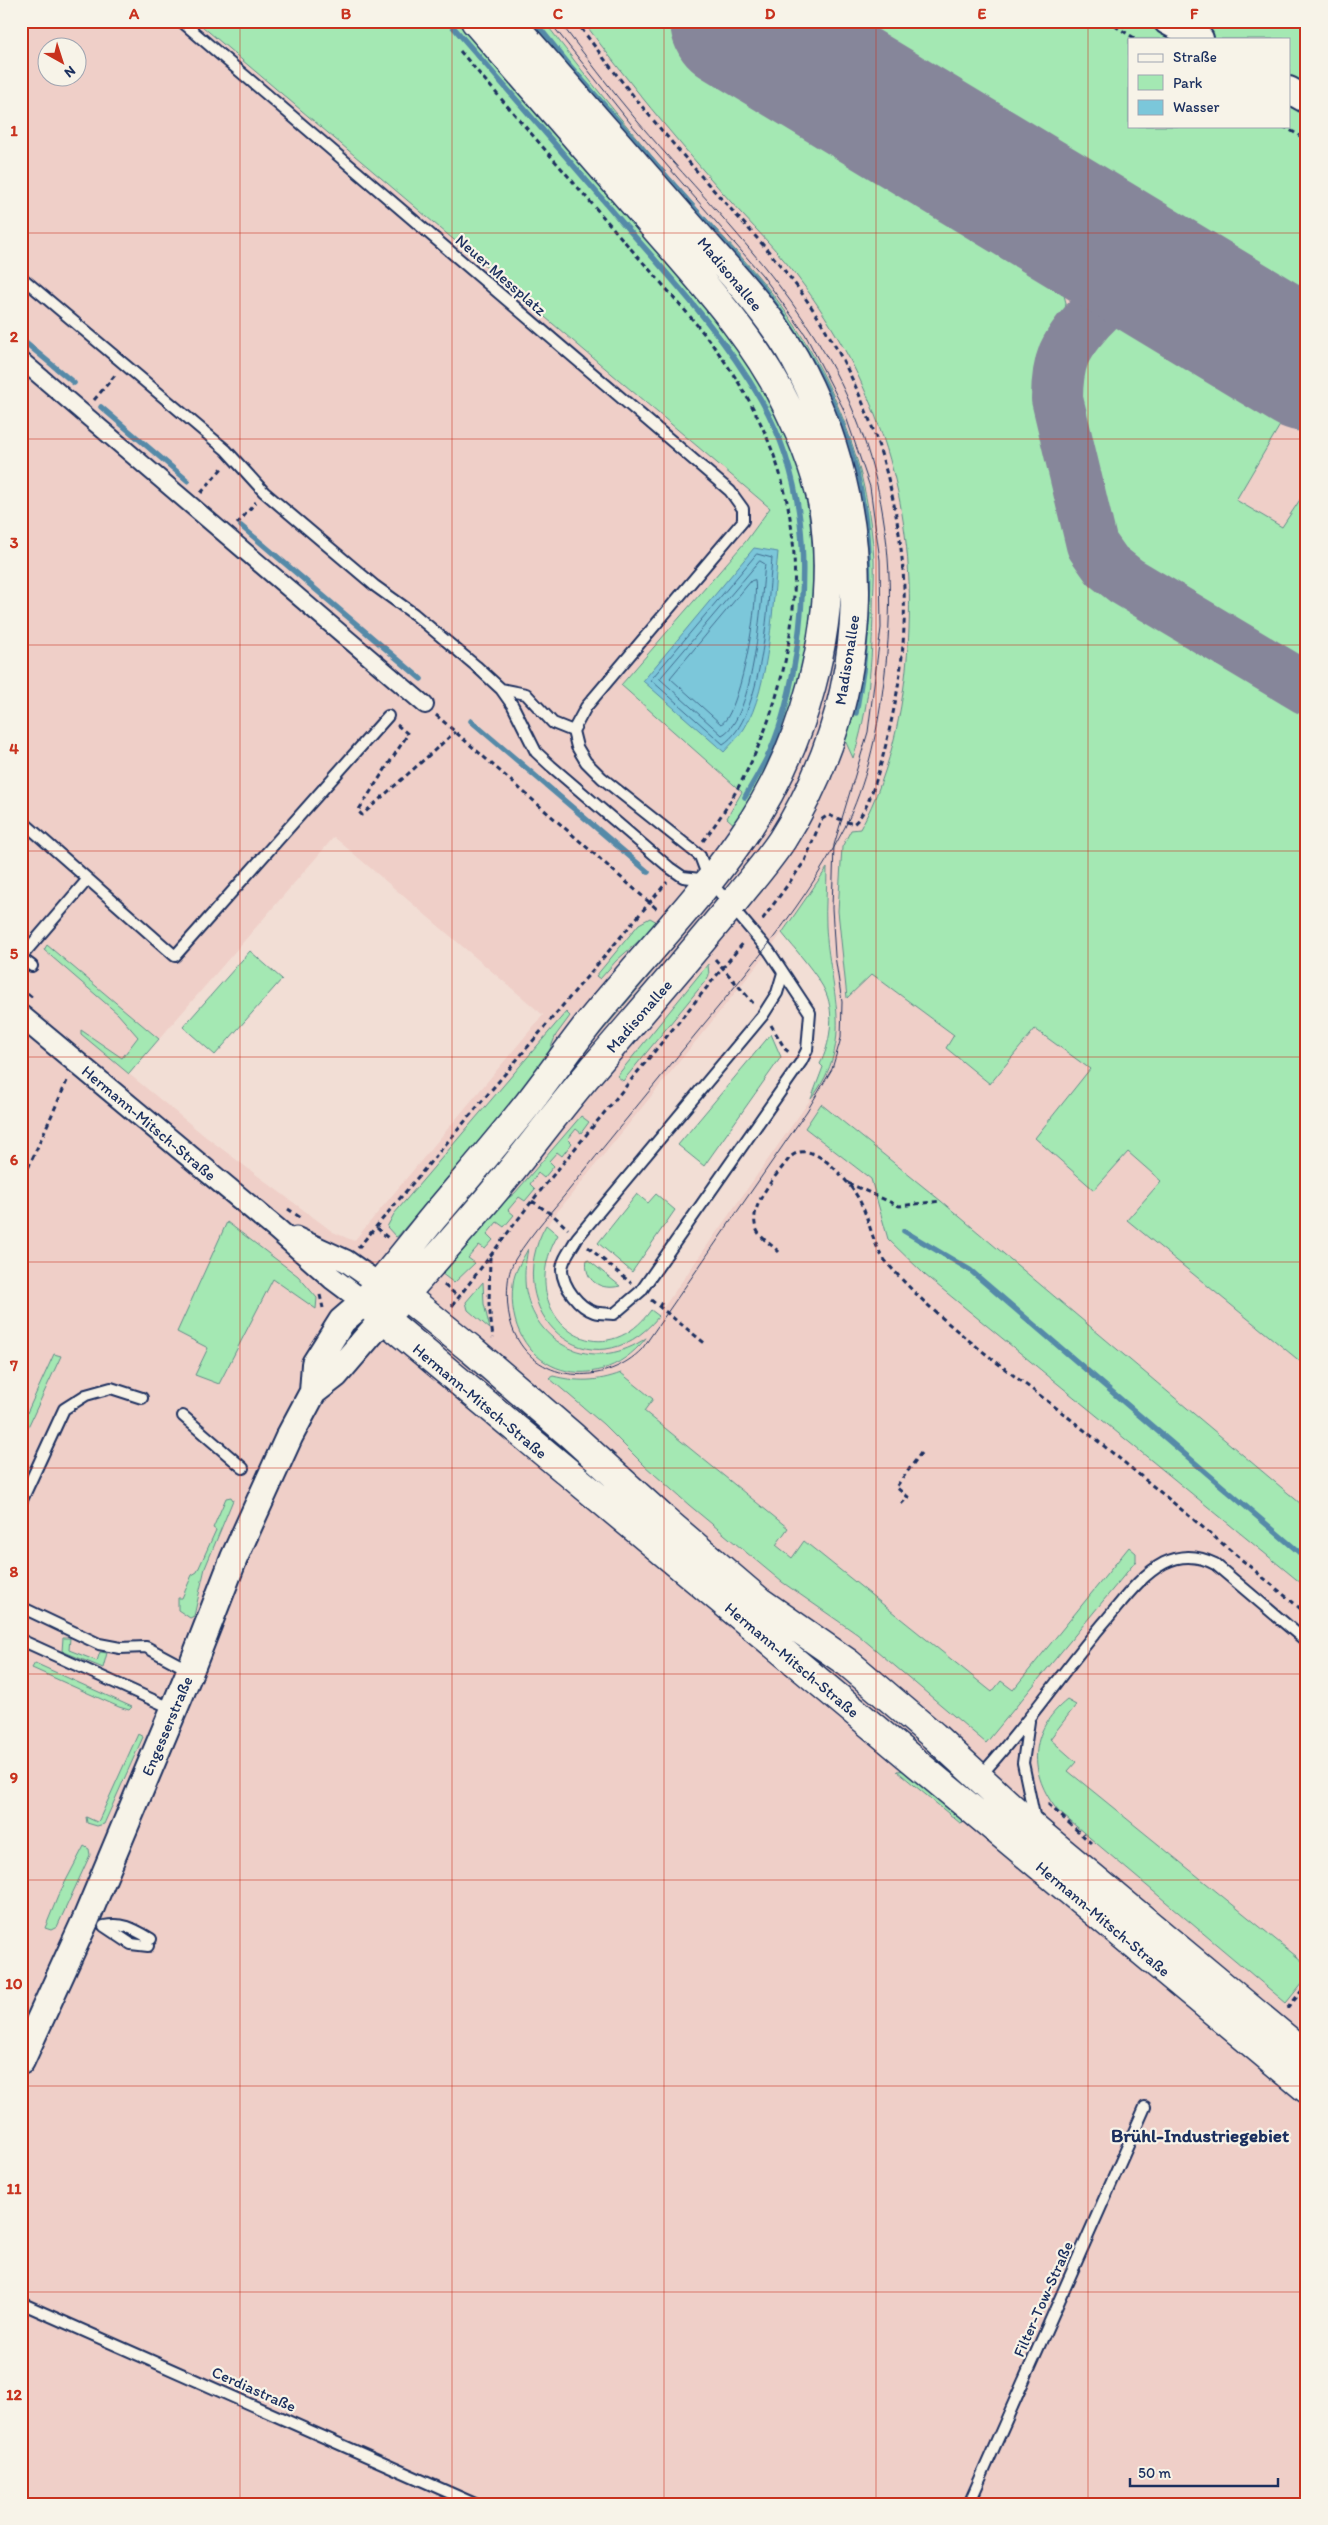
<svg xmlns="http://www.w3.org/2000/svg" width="1328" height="2525" viewBox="0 0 1328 2525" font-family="Itim,sans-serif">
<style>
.built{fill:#efcfc8;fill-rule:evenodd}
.green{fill:#a4e8b3;stroke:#608c88;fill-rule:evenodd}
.water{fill:#7bc7da;stroke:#558aa8}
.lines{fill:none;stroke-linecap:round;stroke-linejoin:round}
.shore{stroke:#416c90;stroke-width:1}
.stream{stroke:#558aa8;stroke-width:5.5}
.taxiway{stroke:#86869a;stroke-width:52}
.runway{stroke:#86869a;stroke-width:132}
.service-casing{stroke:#1b2f5e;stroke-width:14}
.pedestrian-casing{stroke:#1b2f5e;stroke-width:20}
.minor-casing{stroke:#1b2f5e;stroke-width:25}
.tertiary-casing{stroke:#1b2f5e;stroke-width:30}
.secondary-casing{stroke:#1b2f5e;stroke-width:31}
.path{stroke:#1b2f5e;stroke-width:3;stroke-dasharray:5 4;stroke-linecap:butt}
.service{stroke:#f7f3e8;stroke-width:10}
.pedestrian{stroke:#f7f3e8;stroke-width:16}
.minor{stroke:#f7f3e8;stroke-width:21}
.tertiary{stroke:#f7f3e8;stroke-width:26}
.secondary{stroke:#f7f3e8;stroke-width:28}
.tram{stroke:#1b2f5e;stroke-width:1}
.grid{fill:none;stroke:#c8321e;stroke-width:1;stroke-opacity:0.55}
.labels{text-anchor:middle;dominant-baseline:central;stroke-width:4.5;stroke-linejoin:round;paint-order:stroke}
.street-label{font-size:16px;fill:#1b2f5e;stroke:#f7f3e8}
.quarter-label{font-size:19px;font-weight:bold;fill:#1b2f5e;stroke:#f7f3e8}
.neatline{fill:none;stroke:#c8321e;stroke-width:2}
.grid-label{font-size:16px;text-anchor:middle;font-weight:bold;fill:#c8321e}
</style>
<rect width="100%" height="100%" fill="#f2ded5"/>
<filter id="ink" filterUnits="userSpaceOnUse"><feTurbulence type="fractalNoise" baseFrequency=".02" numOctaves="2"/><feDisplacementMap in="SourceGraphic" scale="10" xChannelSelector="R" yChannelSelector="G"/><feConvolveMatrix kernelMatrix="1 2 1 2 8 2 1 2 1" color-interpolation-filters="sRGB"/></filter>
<g filter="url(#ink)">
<!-- built -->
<path class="built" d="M 21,21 L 196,21 L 770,508 L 746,541 L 621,685 L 742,792 L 727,818 L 737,827 L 763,783 L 777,750 L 792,715 L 800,683 L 810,623 L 813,569 L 813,542 L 803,478 L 779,415 L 764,385 L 719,320 L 462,21 L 489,21 L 748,325 L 784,379 L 811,438 L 821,467 L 830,501 L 834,539 L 836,604 L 829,692 L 819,729 L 802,772 L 778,817 L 760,845 L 764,849 L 783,820 L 808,774 L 824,732 L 840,667 L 845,604 L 842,539 L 837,501 L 828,466 L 817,434 L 788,374 L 753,322 L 692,246 L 497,21 L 527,21 L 551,54 L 767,300 L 791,335 L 824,397 L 851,467 L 865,545 L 866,602 L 864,636 L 857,688 L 843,735 L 853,757 L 865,706 L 872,647 L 874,560 L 865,493 L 854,446 L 842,414 L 818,362 L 788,314 L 759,278 L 628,128 L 544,21 L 1096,21 L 1129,41 L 1129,126 L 1272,126 L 1307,147 L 1307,1509 L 941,1201 L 821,1104 L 805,1128 L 871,1179 L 888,1239 L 925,1275 L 1307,1588 L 1307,2504 L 21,2504 ZM 48,48 L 78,48 L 78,78 L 48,78 ZM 334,837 L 543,1015 L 354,1241 L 333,1232 L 206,1137 L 129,1074 ZM 827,869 L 826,927 L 837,1001 L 837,1023 L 829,1067 L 817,1090 L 649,1328 L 623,1345 L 612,1347 L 590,1348 L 571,1343 L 561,1337 L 548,1324 L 537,1301 L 532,1273 L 540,1237 L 554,1216 L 769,951 ZM 527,1251 L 526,1291 L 536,1317 L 550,1337 L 568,1348 L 590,1354 L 612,1353 L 626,1350 L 644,1340 L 638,1348 L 623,1361 L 593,1372 L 562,1370 L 535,1355 L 519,1330 L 513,1301 L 515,1274 Z"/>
<!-- green -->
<path class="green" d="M 196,21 L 462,21 C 522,92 583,162 643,232 C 667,259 689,288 712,316 C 723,329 735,342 745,356 C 829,478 829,613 778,748 C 768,775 751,801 737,827 L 727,818 L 742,792 L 621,685 L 746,541 L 770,508 Z
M 527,21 L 544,21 C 590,82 638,141 689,199 C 722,237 759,273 788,315 C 838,388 869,471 874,560 C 875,577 873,594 873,611 C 872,660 869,711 853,758 L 843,736 L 857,688 L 824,397 Z
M 583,21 L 710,21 L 693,51 L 1044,261 L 1062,287 L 1066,303 L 1062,337 L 1047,377 L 1049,409 L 1088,554 C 1094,567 1100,577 1113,585 L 1307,701 L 1307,1367 L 1127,1220 L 1161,1181 L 1128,1152 L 1094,1190 L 1035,1138 L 1090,1069 L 1035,1029 L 990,1084 L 946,1048 L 954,1035 L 872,974 L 847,998 L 838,911 L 842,847 L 851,830 L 860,829 C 893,770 906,696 909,629 C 914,501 879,390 805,287 C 781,253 750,224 723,193 C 674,137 627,81 583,21 Z
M 841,21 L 1307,21 L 1307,314 L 851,39 ZM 1129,39 L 1289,39 L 1289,126 L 1129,126 Z
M 1143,322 L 1289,410 L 1236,500 L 1282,527 L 1307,489 L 1307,675 L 1122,564 L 1113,557 L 1109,549 L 1069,402 C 1067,367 1081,339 1116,326 C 1124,323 1135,323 1143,322 Z
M 827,868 C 827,887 825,907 826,926 C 829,989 857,1040 811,1099 L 823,1067 L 820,1064 C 830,1045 835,1014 826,993 C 819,976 794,948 782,933 Z
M 650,918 L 659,923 L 616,961 L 600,979 L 596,976 L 639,924 Z
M 675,935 L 680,939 L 582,1055 L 539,1117 L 422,1259 L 418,1256 Z
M 47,945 L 159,1039 L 129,1074 L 81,1034 L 81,1030 L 122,1058 L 138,1037 L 118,1014 L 44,950 Z
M 250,951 L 282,979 L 215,1055 L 183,1027 Z
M 708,964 L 709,975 L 707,979 L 623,1081 L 617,1076 Z
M 566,1012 L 570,1016 L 556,1035 L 542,1068 L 398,1236 L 396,1237 L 387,1227 L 394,1214 Z
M 771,1034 L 781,1057 L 704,1166 L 678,1145 Z
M 821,1104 L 941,1201 L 1307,1509 L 1307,1588 L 925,1275 L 888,1239 L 871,1179 L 805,1128 Z
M 581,1116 L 589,1122 L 581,1133 L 576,1129 L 568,1139 L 572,1143 L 562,1156 L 557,1152 L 549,1161 L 554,1166 L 544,1178 L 538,1173 L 530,1184 L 535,1189 L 525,1201 L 519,1197 L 508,1210 L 514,1215 L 504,1227 L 497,1222 L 487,1234 L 493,1240 L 485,1249 L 479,1245 L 468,1258 L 475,1263 L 454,1283 L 441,1273 L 491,1212 L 515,1193 Z
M 637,1194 L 648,1203 L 656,1194 L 675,1210 L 632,1272 L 598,1243 Z
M 227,1222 L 298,1276 L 317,1298 L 316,1309 L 273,1279 L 219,1384 L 195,1375 L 208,1348 L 177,1332 Z
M 546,1225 L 558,1235 C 512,1313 598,1383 651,1310 L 659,1316 C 591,1399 497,1312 546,1225 Z
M 528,1249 C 525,1263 524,1278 526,1291 C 538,1350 598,1372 646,1338 C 594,1404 503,1369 513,1284 C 514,1272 522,1260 528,1249 Z
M 587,1259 L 620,1286 C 601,1291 583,1281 587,1259 Z
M 483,1282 L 484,1304 L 490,1329 L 468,1310 L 466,1302 Z
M 54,1354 L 61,1356 L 21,1442 L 21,1426 Z
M 621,1373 L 653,1399 L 644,1411 L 788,1528 L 776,1545 L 792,1558 L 804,1541 L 992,1692 L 1001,1681 L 1013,1690 L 1129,1547 L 1136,1553 L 1136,1561 L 986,1743 L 857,1634 L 782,1582 L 689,1505 L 645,1466 L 603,1424 L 549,1378 L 553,1376 C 577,1382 597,1382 621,1373 Z
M 231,1497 L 233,1500 L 205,1568 L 194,1616 L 190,1618 L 178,1610 L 178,1598 L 182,1598 L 192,1575 L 197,1572 L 216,1530 L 213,1528 L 226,1498 Z
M 63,1638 L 70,1638 L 69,1650 L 97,1661 L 100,1652 L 107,1653 L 103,1668 L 62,1651 Z
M 35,1663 L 132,1707 L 129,1710 L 119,1707 L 32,1668 Z
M 1067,1700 L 1076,1705 L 1050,1739 L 1076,1762 L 1068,1771 L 1307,1965 L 1307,1977 L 1286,2003 L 1058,1811 C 1028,1774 1028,1731 1067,1700 Z
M 138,1734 L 143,1737 L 104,1824 L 97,1826 L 87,1823 L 86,1817 L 97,1822 L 99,1820 Z
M 909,1770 L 970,1820 L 960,1823 L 897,1771 Z
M 84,1846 L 89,1849 L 90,1855 L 57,1927 L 51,1930 L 45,1928 L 58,1896 Z"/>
<!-- water -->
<path class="water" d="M 754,548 L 778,552 C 773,600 770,688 744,729 C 739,737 730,745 724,752 L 643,681 Z"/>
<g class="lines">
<!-- shore -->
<path class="shore" d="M 757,554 L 772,558 C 768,602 763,720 723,744 L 651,680 Z
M 760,561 L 765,564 C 761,599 755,718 722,735 L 660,679 Z
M 755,580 C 759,602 740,715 721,724 L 670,678 L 751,581 Z"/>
<!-- stream -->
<path class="stream" d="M 448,21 C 506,88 564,154 621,221 C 671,278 723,334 761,400 C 805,478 809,561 797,648 C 792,682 785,717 771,749 C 764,765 754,781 745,797
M 534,21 L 570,66 L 757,280 C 834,379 874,472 868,599
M 21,339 L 74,383
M 101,407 L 188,481
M 241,526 L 421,679
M 856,713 L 863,671 L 868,611
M 471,721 L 648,872
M 904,1231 L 970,1270 L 1307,1559"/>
<!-- taxiway -->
<path class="taxiway" d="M 1170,283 C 1164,282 1157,279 1151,279 C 1122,278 1075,329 1064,354 C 1058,369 1057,383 1057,399 L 1092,545 L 1107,566 L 1126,581 L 1307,689"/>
<!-- runway -->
<path class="runway" d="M 736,21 L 1307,366"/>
<defs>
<path id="service" d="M 181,21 L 730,491 L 743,509 L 743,521 L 586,707 L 573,731 L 577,747 L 586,762 L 602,778 L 700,856 L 709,880 L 769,951 L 810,1013 L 807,1050 L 801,1062 L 641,1291 L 614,1314 C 608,1313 600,1314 594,1312 C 579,1307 563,1287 562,1270 C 562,1259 572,1248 577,1238 L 763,1015 L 777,993 L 783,973
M 21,277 L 226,450 L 264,492 L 375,586 L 414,614 L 476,666 L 501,689 L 513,706 L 536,752 L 551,766 L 670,868 L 683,877 L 708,880
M 501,689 L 526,694 L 553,723 L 573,731
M 21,820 L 175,956 L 388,716
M 21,957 L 88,879
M 21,958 L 32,966
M 183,1416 L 243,1468
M 21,1502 L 64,1409 L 86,1395 L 111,1388 L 142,1398
M 21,1607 L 99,1644 L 120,1648 L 146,1647 L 189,1670
M 21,1640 L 173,1709
M 1029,1721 L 1023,1763 L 1035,1820
M 980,1776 C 1026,1727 1063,1670 1107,1619 C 1124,1599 1141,1575 1164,1563 C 1182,1554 1198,1555 1215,1564 L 1307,1642
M 104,1926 C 123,1922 134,1929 151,1939
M 104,1926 L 131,1944 L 148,1946
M 21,2303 L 475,2504
M 969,2504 L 1145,2107"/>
<path id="pedestrian" d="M 21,360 L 425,705"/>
<path id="minor" d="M 21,1016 L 278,1230 L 332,1278 L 364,1302
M 296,1238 L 346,1261 L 379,1284"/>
<path id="tertiary" d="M 1167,21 L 1200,39
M 1289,90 L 1307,100
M 313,1392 L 315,1364 L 342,1321 L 364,1302
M 21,2061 L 86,1919 L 190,1671 L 234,1558 L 289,1437 L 313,1392 L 335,1375 L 383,1319"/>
<path id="secondary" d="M 475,21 C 533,88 591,155 649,221 C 700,280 755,338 788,408 C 805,443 820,480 825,519 C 838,626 804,749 742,837 C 697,902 639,961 589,1023 C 568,1050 549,1077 528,1104 C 497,1143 465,1180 433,1218 C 410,1246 388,1275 364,1302 L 1307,2089
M 387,1288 L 404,1295 L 472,1350 L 571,1435 L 661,1517 L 759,1601 L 848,1663 L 934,1736 L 1037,1831 L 1307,2056
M 383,1319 C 418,1279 453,1240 487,1200 C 523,1158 555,1113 591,1071 C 637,1017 684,963 729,908 C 747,885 766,864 782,840 C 876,692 878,511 795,359 C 767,309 724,266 687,223 C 628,156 569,89 510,21"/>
</defs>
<!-- service casing -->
<use href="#service" class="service-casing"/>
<!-- pedestrian casing -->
<use href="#pedestrian" class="pedestrian-casing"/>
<!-- minor casing -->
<use href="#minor" class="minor-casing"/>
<!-- tertiary casing -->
<use href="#tertiary" class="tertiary-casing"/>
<!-- secondary casing -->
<use href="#secondary" class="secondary-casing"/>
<!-- path -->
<path class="path" d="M 576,21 C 613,72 653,121 694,168 C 733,213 777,256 810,305 C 890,424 924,571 893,713 C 888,736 872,813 853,824 L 828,815 L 821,820 L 805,861 L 762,920
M 1107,21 L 1136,39
M 460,51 C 514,114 569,177 624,241 C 652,273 682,305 708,339 C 783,435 810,537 786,657 C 772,725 745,786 703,841
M 1283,126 L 1307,140
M 94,400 L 116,374
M 201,493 L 223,467
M 237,524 L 256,502
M 436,715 L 657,909
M 397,725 L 408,734 L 358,811 L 362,815 L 455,732
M 715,959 L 753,1003
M 21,988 L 33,998
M 771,1025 L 785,1049 L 790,1053
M 848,1183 L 899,1206 L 941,1201
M 21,1184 L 67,1081
M 532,1201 L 554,1216 L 568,1229
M 288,1209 L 301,1218
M 377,1228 L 388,1238
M 588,1247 L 631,1283
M 358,1248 L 667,882
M 779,1252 C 773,1246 765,1241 760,1235 C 742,1213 774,1178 788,1160 C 808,1134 844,1176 855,1193 C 870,1214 870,1244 888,1264 C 938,1322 1004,1367 1064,1414 C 1146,1479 1226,1547 1307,1614
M 490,1257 L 489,1305 L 493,1338
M 444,1285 L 459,1297
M 320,1295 L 323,1308
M 651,1300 L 707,1345
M 452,1306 L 532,1201 L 744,942
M 659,1307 L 662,1302
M 901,1504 L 908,1497 L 896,1487 L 921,1453
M 1048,1804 L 1091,1843
M 1288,2008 L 1307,1984
M 1300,2112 L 1307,2118"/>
<!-- service -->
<use href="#service" class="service"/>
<!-- pedestrian -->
<use href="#pedestrian" class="pedestrian"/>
<!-- minor -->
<use href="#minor" class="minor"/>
<!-- tertiary -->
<use href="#tertiary" class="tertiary"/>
<!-- secondary -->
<use href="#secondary" class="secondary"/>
<!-- tram -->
<path class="tram" d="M 549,21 L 631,124 L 762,275 L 805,334 L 843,408 L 870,487 L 880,560 L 881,628 L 868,732 L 834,845 L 832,908 L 835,956 L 842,1002 L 841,1038 L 832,1069 L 807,1111 L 642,1349 C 608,1384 544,1385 518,1340 C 508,1323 506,1301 508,1282 C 509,1273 511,1266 516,1258 C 532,1232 554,1209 573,1185 C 603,1147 634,1110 664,1073 C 727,994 799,917 845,827 C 866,784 877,735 883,688 C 901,559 883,442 811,331 C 762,255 696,190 638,122 C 610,89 585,55 559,21"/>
</g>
</g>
<!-- grid -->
<path class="grid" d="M 240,21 L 240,2504M 452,21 L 452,2504M 664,21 L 664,2504M 876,21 L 876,2504M 1088,21 L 1088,2504M 21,233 L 1307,233M 21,439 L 1307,439M 21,645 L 1307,645M 21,851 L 1307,851M 21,1057 L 1307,1057M 21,1262 L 1307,1262M 21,1468 L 1307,1468M 21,1674 L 1307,1674M 21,1880 L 1307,1880M 21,2086 L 1307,2086M 21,2292 L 1307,2292"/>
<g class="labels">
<!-- street labels -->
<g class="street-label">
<text transform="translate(730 274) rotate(50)">Madisonallee</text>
<text transform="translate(501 275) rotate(41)">Neuer Messplatz</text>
<text transform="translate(847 660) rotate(-81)">Madisonallee</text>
<text transform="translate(639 1016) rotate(-49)">Madisonallee</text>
<text transform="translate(149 1123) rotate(40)">Hermann-Mitsch-Straße</text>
<text transform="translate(480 1401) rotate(40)">Hermann-Mitsch-Straße</text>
<text transform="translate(792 1660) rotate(40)">Hermann-Mitsch-Straße</text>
<text transform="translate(167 1726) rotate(-67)">Engesserstraße</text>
<text transform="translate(1103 1919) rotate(40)">Hermann-Mitsch-Straße</text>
<text transform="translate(1043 2299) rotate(-66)">Filter-Tow-Straße</text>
<text transform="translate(254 2389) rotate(24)">Cerdiastraße</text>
</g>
<!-- quarter labels -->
<g class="quarter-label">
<text x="1200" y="2135">Brühl-Industriegebiet</text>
</g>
</g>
<!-- margin -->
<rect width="1328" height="2525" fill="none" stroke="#f7f3e8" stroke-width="55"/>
<!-- legend -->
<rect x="1128" y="38" width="162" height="90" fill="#f7f3e8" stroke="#9fa5b1"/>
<rect x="1138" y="54" width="25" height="8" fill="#f7f3e8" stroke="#9fa5b1"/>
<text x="1173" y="62" font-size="15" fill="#1b2f5e">Straße</text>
<rect x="1138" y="75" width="25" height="15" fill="#a4e8b3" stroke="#9fa5b1"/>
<text x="1173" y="88" font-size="15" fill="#1b2f5e">Park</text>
<rect x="1138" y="100" width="25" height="15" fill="#7bc7da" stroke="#9fa5b1"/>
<text x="1173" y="112" font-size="15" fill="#1b2f5e">Wasser</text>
<!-- north arrow -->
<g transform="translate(62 62) rotate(141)"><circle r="24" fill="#f7f3e8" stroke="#9fa5b1"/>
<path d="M0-4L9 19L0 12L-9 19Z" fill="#c8321e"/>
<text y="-8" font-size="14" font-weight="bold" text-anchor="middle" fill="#1b2f5e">N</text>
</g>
<!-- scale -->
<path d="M1130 2478v8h148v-8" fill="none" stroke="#1b2f5e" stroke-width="2.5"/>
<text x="1138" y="2478" font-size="15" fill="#1b2f5e" stroke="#f7f3e8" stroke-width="4" paint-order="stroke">50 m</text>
<rect x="28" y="28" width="1272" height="2470" class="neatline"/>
<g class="grid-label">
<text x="134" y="19">A</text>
<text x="346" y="19">B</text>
<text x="558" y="19">C</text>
<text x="770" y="19">D</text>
<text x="982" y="19">E</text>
<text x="1194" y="19">F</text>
<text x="14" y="136">1</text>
<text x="14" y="342">2</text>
<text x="14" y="548">3</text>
<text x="14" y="754">4</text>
<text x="14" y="959">5</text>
<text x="14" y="1165">6</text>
<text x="14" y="1371">7</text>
<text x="14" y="1577">8</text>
<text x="14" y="1783">9</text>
<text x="14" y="1989">10</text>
<text x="14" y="2194">11</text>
<text x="14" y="2400">12</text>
</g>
</svg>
